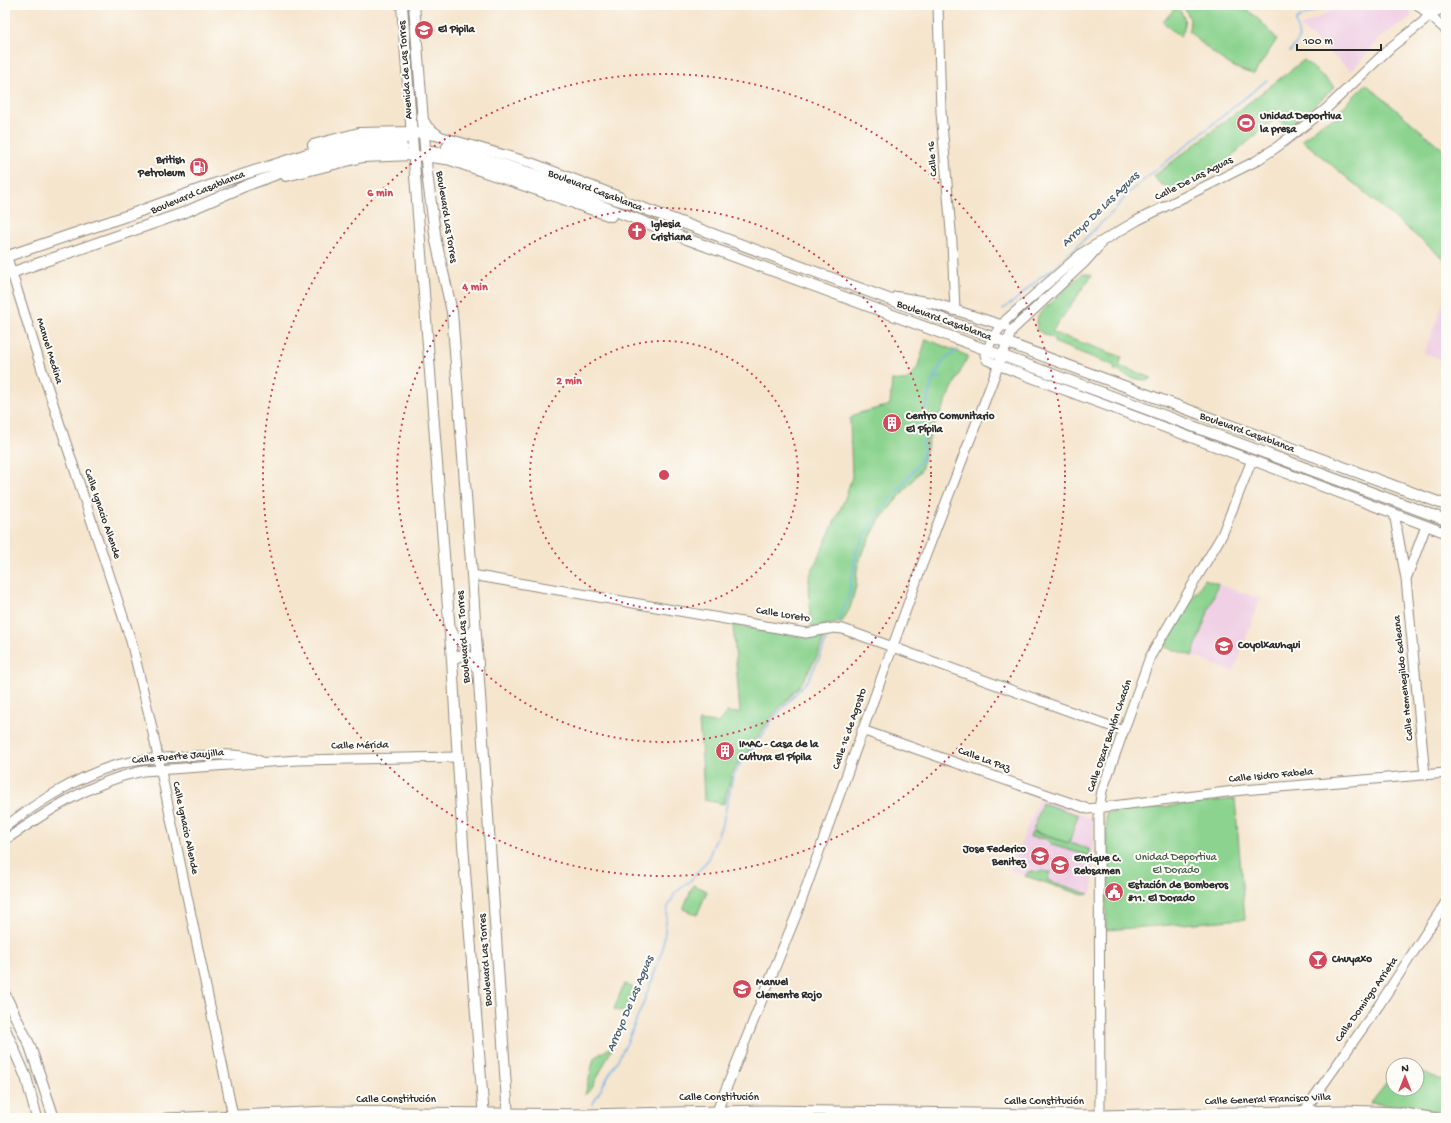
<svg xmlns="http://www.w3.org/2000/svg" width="1451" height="1123" viewBox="0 0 1451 1123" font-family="'Gochi Hand',sans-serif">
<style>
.built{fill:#f0d0e5}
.green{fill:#8cd38f;stroke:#5c7f5d}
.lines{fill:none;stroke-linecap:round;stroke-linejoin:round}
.stream{stroke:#78b3ea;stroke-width:1.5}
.primary-tunnel{stroke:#cdc0ad;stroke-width:10;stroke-dasharray:10 5;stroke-linecap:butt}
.secondary-casing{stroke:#90887c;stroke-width:11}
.primary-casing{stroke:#90887c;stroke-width:12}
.secondary{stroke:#fff;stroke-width:9}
.primary{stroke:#fff;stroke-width:10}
.ring{fill:none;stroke:#d1495b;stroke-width:2;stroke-dasharray:2 4}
.labels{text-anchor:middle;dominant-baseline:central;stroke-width:4;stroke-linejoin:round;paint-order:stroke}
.poi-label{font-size:11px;font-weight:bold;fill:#2b2b2b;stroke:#fdfcf7;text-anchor:start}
.street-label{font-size:11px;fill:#2b2b2b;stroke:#fdfcf7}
.park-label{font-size:11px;fill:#485d49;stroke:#fdfcf7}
.water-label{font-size:12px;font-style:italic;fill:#465b6e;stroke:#fdfcf7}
.centre{fill:#d1495b;stroke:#fdfcf7;stroke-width:2}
.ring-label{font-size:12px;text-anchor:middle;font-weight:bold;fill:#d1495b;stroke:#fdfcf7;stroke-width:4;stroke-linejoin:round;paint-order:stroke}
</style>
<rect width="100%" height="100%" fill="#fdfcf7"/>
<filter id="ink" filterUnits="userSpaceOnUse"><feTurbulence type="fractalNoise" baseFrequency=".025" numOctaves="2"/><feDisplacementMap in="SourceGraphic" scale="8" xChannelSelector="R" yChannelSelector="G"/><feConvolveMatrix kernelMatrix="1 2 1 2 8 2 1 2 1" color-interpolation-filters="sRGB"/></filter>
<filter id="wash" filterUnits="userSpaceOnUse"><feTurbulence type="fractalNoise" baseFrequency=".012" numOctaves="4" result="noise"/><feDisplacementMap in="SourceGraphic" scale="16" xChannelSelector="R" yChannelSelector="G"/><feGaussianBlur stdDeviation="0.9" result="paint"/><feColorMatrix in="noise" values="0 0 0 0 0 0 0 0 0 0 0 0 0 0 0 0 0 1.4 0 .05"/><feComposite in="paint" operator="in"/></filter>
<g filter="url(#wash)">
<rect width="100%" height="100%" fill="#f5e5cd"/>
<!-- built -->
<path class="built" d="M 1342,5 L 1406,5 L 1410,9 L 1411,17 L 1377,39 L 1376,44 L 1351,71 L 1300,27 Z
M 1446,296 L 1446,361 L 1424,353 Z
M 1218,584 L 1260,599 L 1234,672 L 1192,656 Z
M 1039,798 L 1093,819 L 1093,890 L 1091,893 L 1083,895 L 1010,871 Z"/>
<!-- green -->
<path class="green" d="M 1183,5 C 1195,5 1230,2 1240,6 C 1254,12 1267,28 1277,39 L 1254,74 C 1228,69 1209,49 1189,32 L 1190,19 Z
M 1176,7 C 1186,14 1187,27 1180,37 L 1163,22 Z
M 1304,60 L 1335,87 L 1288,128 L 1276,118 L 1214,171 L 1174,190 L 1159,183 L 1154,176 Z
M 1366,84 L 1446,152 L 1446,261 L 1302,140 L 1322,123 L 1341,116 L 1341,109 Z
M 1083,273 L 1092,275 L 1052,332 L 1122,357 L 1119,366 L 1152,378 C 1142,384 1124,374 1114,370 L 1115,366 L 1053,342 L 1055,339 L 1036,330 L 1038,315 Z
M 926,339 L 968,356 L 931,432 L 921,470 L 879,521 L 862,553 L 857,569 L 856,586 L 850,608 L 842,622 L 813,628 L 810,623 L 809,577 L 844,501 L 852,477 L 850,419 L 856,414 L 890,405 L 892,380 L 906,381 L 917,369 Z
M 1205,579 L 1218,584 L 1192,656 L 1165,647 L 1182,614 Z
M 733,625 L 807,638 L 825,635 L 818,655 L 801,684 L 770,719 L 749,751 L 737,765 L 732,774 L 724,804 L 704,800 L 702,757 L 699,721 L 718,723 L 727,712 L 740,713 Z
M 1235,799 L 1245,919 L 1106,930 L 1106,813 Z
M 1042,803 L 1078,815 L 1069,843 L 1089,849 L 1089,856 L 1052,845 L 1046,839 L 1030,837 L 1032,832 L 1068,843 L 1033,831 Z
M 1043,871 L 1050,872 L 1047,880 L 1089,894 L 1083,895 L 1025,876 L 1028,872 Z
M 693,885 L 707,891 L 697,915 L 683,909 Z
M 624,984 L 637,989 L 628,1014 L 614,1009 Z
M 614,1045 L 592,1088 L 585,1095 L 594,1058 Z
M 1417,1069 L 1446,1082 L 1446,1113 L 1371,1103 L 1393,1075 L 1393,1089 L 1417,1089 Z"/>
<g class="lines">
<!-- stream -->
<path class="stream" d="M 1290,52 L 1299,39 L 1296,21 L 1300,17 L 1325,6
M 1003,309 L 1018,298 L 1039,278 L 1053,269 L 1116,209 L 1128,193 L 1267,80
M 933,379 L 944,360 L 958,350
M 837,622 L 848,599 L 857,550 L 875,517 L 915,469 L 923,456 L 925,409 L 933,379 L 943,377
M 592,1105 L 627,1043 L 644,1001 L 662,953 L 668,907 L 675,893 L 690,881 L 707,861 L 723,822 L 733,777 L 740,764 L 761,738 L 771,721 L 808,680 L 820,657 L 826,640"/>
</g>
</g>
<g filter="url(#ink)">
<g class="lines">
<!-- primary-tunnel -->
<path class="primary-tunnel" d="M 404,140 L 431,144"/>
<defs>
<path id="secondary" d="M 938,5 L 941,112 L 952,243 L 955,310 L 1005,326
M 1418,5 L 1446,30
M 1446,7 L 1429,15 L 1423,22 L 1391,47 L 1326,109 L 1277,147 L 1256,161 L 1138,220 L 1082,253 L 1006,320 L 993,337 L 985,355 L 987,360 L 998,365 L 1446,533
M 411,132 L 439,136 L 532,163 L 620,197
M 413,155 L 449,160 L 576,204
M 5,251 L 42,370 L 131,641 L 150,719 L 233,1116
M 1394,513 L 1406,579 L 1425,775
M 472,575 L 806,633 L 834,628 L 843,629 L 1124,731
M 1406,579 L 1426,526
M 862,730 L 1088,809 L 1243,790 L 1446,773
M 5,827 C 35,804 77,777 113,766 C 140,758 167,758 194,756 C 216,755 241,752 260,761
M 5,840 C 48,811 92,781 143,771 L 298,760 L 458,757
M 1305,1110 L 1379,1005 L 1446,902
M 717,1111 L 797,913 L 922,565 L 1012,330 L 1084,263 L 1100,245
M 166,1118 L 328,1111 L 586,1114 L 765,1110 L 1100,1115 L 1344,1110 L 1398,1112 L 1437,1118
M 1100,1118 L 1099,808 L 1102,791 L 1150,657 L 1222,535 L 1252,460"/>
<path id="primary" d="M 402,5 L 452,660 L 463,845 L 484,1118
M 414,5 L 427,173 L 436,241 L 452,312 L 472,575 L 508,1118
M 422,118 L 427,127 L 439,136
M 313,145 L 359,133 L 411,132
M 447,147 L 637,206 L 1446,505
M 431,151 C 456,155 480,164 504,172 C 566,191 627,215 687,239 L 1446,520
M 286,176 L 363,157 L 413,155
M 576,204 L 611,216
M 5,257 L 132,214 L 220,182 L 326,148 L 367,141 L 403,140
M 5,275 L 183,213 L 245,186 L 323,157 L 361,149 L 403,148
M 896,297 L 932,303 L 955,310
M 451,630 L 455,638 L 461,642 L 470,639 L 474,628
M 452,660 C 462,652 472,654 476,667
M 5,995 L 30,1046 L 54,1118
M 5,1029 L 26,1077 L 37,1118"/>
</defs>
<!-- secondary casing -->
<use href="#secondary" class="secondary-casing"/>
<!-- primary casing -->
<use href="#primary" class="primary-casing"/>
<!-- secondary -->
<use href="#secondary" class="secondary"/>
<!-- primary -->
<use href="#primary" class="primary"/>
</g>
</g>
<!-- distance rings -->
<g class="ring">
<circle cx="664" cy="475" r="134"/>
<circle cx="664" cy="475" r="267"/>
<circle cx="664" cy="475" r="401"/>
</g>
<!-- icons -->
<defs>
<symbol id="school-disc" viewBox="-11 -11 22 22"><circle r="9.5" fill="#d1495b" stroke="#fdfcf7"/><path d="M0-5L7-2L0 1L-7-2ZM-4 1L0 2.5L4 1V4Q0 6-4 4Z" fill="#fff"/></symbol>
<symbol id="stadium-disc" viewBox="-11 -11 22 22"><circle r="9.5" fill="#d1495b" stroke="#fdfcf7"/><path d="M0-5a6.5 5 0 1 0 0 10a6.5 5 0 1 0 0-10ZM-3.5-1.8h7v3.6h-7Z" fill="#fff"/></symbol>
<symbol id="fuel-disc" viewBox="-11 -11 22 22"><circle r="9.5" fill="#d1495b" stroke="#fdfcf7"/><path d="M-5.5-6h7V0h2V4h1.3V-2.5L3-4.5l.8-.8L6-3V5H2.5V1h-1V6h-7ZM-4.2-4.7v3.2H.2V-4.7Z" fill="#fff"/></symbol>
<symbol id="church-disc" viewBox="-11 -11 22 22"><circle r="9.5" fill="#d1495b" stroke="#fdfcf7"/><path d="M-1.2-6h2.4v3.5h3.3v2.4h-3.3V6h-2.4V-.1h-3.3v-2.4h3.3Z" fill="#fff"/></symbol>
<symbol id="building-disc" viewBox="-11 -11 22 22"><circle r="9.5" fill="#d1495b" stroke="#fdfcf7"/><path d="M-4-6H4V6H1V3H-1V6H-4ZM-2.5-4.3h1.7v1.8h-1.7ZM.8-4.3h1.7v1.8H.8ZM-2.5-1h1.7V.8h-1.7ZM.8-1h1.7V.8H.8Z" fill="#fff"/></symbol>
<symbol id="civic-disc" viewBox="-11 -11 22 22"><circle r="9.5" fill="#d1495b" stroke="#fdfcf7"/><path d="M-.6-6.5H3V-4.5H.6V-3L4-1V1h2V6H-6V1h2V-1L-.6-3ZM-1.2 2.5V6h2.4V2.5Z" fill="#fff"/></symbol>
<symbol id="bar-disc" viewBox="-11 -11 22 22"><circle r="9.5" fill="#d1495b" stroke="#fdfcf7"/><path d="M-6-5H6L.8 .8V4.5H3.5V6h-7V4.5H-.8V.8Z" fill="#fff"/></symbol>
</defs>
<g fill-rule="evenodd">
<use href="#school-disc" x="413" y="19" width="22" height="22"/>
<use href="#stadium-disc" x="1235" y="112" width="22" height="22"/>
<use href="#fuel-disc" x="188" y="156" width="22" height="22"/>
<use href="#church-disc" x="626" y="220" width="22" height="22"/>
<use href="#building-disc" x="881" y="412" width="22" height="22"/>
<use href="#school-disc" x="1213" y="635" width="22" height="22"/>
<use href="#building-disc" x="714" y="740" width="22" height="22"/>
<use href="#school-disc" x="1029" y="845" width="22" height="22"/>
<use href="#school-disc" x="1049" y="854" width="22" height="22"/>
<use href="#civic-disc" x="1103" y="881" width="22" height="22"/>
<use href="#bar-disc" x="1307" y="949" width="22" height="22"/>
<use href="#school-disc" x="731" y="978" width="22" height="22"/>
</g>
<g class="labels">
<!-- poi labels -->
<g class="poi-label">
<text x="438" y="30">El Pipila</text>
<text x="1260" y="117">Unidad Deportiva<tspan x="1260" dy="13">la presa</tspan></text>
<text x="185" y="161" text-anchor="end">British<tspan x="185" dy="13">Petroleum</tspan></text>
<text x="651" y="225">Iglesia<tspan x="651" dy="13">Cristiana</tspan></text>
<text x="906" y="417">Centro Comunitario<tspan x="906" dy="13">El Pípila</tspan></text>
<text x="1238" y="646">Coyolxauhqui</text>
<text x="739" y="745">IMAC - Casa de la<tspan x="739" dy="13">Cultura El Pípila</tspan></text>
<text x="1026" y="850" text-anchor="end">Jose Federico<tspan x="1026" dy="13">Benitez</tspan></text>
<text x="1074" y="859">Enrique C.<tspan x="1074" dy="13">Rebsamen</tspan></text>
<text x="1128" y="886">Estación de Bomberos<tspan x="1128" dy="13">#11. El Dorado</tspan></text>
<text x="1332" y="960">Chuyaxo</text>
<text x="756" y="983">Manuel<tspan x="756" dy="13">Clemente Rojo</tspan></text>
</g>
<!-- street labels -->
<g class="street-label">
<text transform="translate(406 70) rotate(-94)">Avenida de Las Torres</text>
<text transform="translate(933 159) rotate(-95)">Calle 16</text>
<text transform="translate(1194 179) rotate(-27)">Calle De Las Aguas</text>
<text transform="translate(595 191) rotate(21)">Boulevard Casablanca</text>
<text transform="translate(198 193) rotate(-22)">Boulevard Casablanca</text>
<text transform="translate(446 217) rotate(81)">Boulevard Las Torres</text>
<text transform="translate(944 321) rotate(20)">Boulevard Casablanca</text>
<text transform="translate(49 351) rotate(73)">Manuel Medina</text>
<text transform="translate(1247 433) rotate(20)">Boulevard Casablanca</text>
<text transform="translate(102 514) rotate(71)">Calle Ignacio Allende</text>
<text transform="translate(783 615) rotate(9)">Calle Loreto</text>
<text transform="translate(464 637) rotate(-94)">Boulevard Las Torres</text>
<text transform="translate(1404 678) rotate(-96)">Calle Hemenegildo Galeana</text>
<text transform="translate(850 729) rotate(-71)">Calle 16 de Agosto</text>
<text transform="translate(1110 736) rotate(-71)">Calle Oscar Baylón Chacón</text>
<text transform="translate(360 746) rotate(-1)">Calle Mérida</text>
<text transform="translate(178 757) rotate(-5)">Calle Fuerte Jaujilla</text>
<text transform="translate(984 760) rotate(20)">Calle La Paz</text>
<text transform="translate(1271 776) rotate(-5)">Calle Isidro Fabela</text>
<text transform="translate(185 828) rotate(78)">Calle Ignacio Allende</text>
<text transform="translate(486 960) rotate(-94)">Boulevard Las Torres</text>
<text transform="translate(1367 1000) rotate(-55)">Calle Domingo Arrieta</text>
<text x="719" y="1098">Calle Constitución</text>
<text x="396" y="1100">Calle Constitución</text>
<text transform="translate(1268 1100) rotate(-2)">Calle General Francisco Villa</text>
<text x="1044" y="1102">Calle Constitución</text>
</g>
<!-- park labels -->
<g class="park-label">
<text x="1176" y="858">Unidad Deportiva<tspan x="1176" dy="13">El Dorado</tspan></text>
</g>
<!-- water labels -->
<g class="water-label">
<text transform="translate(1101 210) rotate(-44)">Arroyo De Las Aguas</text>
<text transform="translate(631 1004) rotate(-67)">Arroyo De Las Aguas</text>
</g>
</g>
<circle cx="664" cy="475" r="6" class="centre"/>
<g class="ring-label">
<text x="380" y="196">6 min</text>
<text x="475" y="290">4 min</text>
<text x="569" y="384">2 min</text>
</g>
<!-- margin -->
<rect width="1451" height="1123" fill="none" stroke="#fdfcf7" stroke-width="20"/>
<!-- north arrow -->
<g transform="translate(1405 1077)"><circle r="19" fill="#fdfcf7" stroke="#a9a8a5"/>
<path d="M0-3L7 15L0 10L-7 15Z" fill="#d1495b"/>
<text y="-6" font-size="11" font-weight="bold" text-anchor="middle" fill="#2b2b2b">N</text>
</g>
<!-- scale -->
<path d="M1297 44v6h84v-6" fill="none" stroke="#2b2b2b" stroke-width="2"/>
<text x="1303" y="44" font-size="12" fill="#2b2b2b" stroke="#fdfcf7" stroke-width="3" paint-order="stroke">100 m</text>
</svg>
